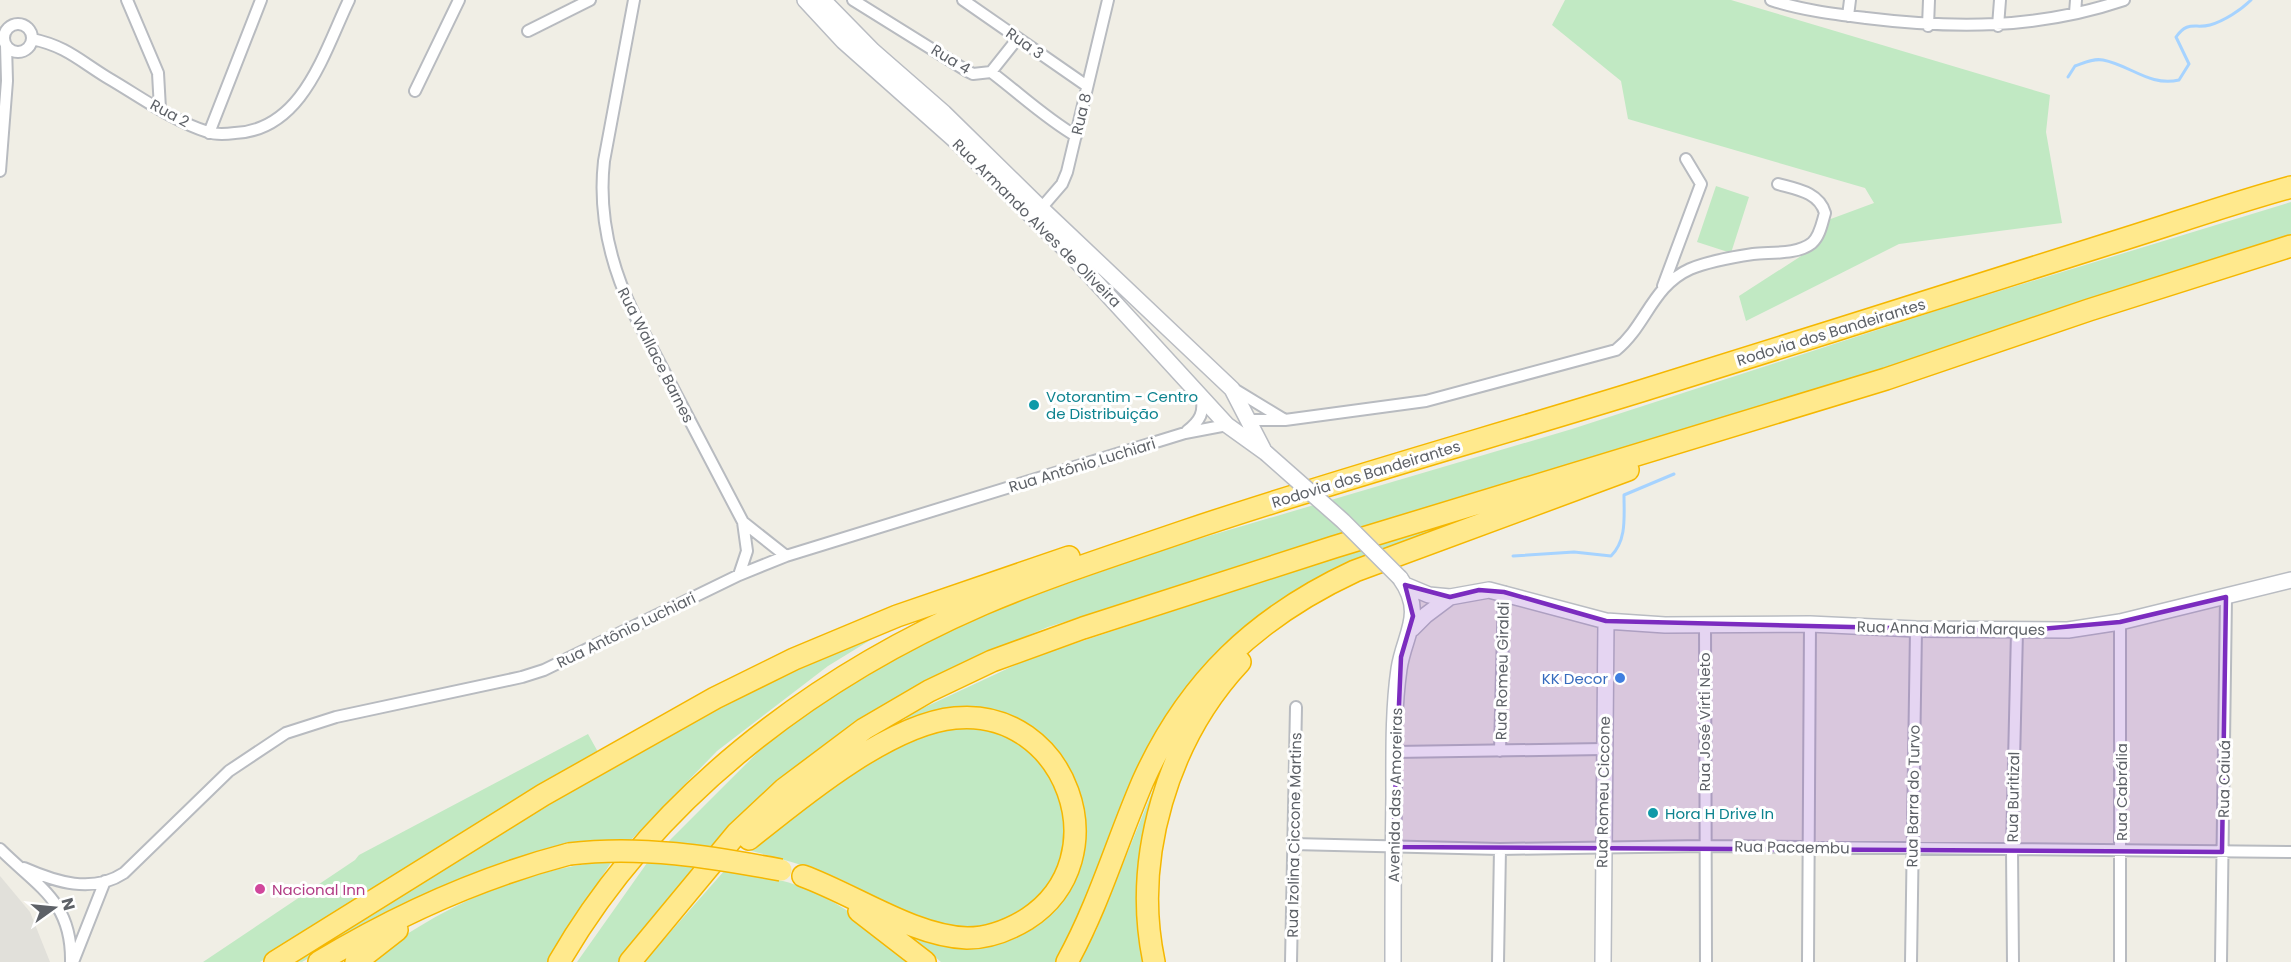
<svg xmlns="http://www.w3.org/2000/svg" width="2291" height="962" viewBox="0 0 2291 962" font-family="Poppins,sans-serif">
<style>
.industrial{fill:#e1e0da}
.green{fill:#c1e9c3}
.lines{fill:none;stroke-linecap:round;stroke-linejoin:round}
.stream{stroke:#a6d3ff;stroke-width:3}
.street-casing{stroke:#b8bbc0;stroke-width:14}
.secondary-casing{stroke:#b9bcc2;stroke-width:18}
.highway-casing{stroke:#f5b700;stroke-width:24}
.street{stroke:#fff;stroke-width:10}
.secondary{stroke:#fff;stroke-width:15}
.highway{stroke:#ffe98d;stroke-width:21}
.secondary-bridge-casing{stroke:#b9bcc2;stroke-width:18;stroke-linecap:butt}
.highway-bridge-casing{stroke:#f5b700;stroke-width:24;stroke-linecap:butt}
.secondary-bridge{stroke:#fff;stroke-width:15}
.highway-bridge{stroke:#ffe98d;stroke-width:21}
.marked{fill:#7b2cbf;fill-opacity:0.2;stroke:#7b2cbf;stroke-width:4.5;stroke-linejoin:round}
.culture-dot{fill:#0f9aa8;stroke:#fff;stroke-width:2}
.shop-dot{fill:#3f7fe0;stroke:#fff;stroke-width:2}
.hotel-dot{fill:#d1479c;stroke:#fff;stroke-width:2}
.labels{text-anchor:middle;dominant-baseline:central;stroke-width:6;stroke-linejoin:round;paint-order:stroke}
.street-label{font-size:15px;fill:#5d6167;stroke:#fff}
.culture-label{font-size:15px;fill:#0d838f;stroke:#fff;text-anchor:start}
.shop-label{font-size:15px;fill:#366cbe;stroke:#fff;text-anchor:end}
.hotel-label{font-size:15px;fill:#b23c85;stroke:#fff;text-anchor:start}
</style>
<rect width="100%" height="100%" fill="#f0eee5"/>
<!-- industrial -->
<path class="industrial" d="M 0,876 L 30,912 L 50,962 L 0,962 Z"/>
<!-- green -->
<path class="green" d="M 1565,0 L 1731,0 L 2050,95 L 2046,132 L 2062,223 L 1899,244 L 1746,321 L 1739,296 L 1812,249 L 1828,220 L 1874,203 L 1865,188 L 1628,119 L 1621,81 L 1552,25 Z
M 1716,186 L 1749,197 L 1731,253 L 1697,242 Z
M 2291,202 L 2291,238 L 1755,409 L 1048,627 L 993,650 L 718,841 L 647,926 L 622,962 L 577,962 L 647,863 L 757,753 L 794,722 L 877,667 L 974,617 L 1168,548 L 1572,429 L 1951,306 Z
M 1527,499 L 1387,552 L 1213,659 L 1057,962 L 941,962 L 902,928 L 923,939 L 1035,925 L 1084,821 L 1080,799 L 1073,777 L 1060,757 L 994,714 L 862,746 L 907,718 L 906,716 L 1028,659 L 1352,552 Z
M 890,628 L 828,666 L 717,751 L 628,843 L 500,865 L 456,881 L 377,918 L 302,962 L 286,962 L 419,877 L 739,693 Z
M 955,726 C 967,727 984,725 996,730 C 1078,762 1092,877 1009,918 C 996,924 980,929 965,929 C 918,926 882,898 840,879 C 809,866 777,858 745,849 L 812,798 L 906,740 Z
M 588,734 L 598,752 L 260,962 L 203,962 L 355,860 L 359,855 Z
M 1169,750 L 1149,962 L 1079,962 L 1096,931 Z
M 612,861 L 547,962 L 368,962 C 437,908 524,868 612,861 Z
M 725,870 C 743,873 761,875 779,880 C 831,892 875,930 916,962 L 644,962 Z"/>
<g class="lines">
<!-- stream -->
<path class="stream" d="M 2068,77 L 2075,66 C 2084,63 2093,58 2103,60 C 2130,65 2150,87 2179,80 L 2189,64 L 2176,37 C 2188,20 2195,29 2210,25 C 2224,21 2241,10 2251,0
M 1513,556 L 1574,552 L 1611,556 C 1627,540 1624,517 1624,495 L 1674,474"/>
<defs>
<path id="street" d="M 127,0 L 158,73 L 160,109
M 634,0 L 604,161 C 598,215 610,264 633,312 L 743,522 L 747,551 L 739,575
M 853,0 L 967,71 L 973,74 L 991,72 C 1019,93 1045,118 1076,136
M 963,0 L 1087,86
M 1771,0 C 1801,10 1834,14 1866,18 C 1955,29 2038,29 2124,0
M 2075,13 L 2076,0
M 1848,16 L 1850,0
M4 38a14 14 0 1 1 28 0a14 14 0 1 1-28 0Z
M 1928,26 L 1929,0
M 1998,26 L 2000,0
M 528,31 L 590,0
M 32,39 C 66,46 80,61 108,78 C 139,96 173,121 208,132 C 216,135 227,134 235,133 C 303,130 324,52 349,0
M 991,72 L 1018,38
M 415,91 L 459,0
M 209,133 L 261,0
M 0,171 L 7,81 L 6,45
M 1037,213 L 1062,184 L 1067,172 L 1108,0
M 1663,286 L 1701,184 L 1686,159
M 1234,389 L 1285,420
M 1248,420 L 1285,420 L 1426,401 L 1616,350 C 1646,326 1652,286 1690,269 C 1709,261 1733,257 1753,254 C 1771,252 1797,255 1812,243 C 1820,236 1822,223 1825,213 C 1819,192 1796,189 1778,184
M 1187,431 C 1200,421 1205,412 1201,396
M 743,522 L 786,556
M 1705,625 L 1706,962
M 1500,751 L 1504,592
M 1394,752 L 1604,749
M 1293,844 L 1500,849 L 1704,846 L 2291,852
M 0,849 C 38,887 72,901 71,962
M 24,868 C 56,882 92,894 124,873 L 229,771 L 286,733 L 336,717 L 522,677 L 544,670 L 739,575 L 786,556 L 1185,433 L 1227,425
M 73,962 L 105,881
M 1291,962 L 1296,707
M 1498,962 L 1500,849
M 1808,962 L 1810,624
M 1911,962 L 1916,629
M 2013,962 L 2012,850 L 2017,631
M 2120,962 L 2120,622
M 2221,962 L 2226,597"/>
<path id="secondary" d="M 805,0 L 843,41 L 958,143 L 1072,256 L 1227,425 L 1266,453
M 823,0 L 873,51 L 944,113 L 1042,209 L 1232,389 L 1263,449
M 1405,585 L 1429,595 L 1450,597
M 1412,629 L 1426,615 L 1450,597 L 1489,590 L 1606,621 L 1665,625 L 1810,624 L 1916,629 L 2068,630 L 2120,622 L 2291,580
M 1393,962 C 1393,907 1393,852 1394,797 C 1394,755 1393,711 1399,669 C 1404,634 1426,614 1400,578
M 1603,962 L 1606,621"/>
<path id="highway" d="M 749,839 C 800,798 889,724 955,718 C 1066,707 1121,858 1027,919 C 1009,930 989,938 967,938 C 913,936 855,895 803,876
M 859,911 L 925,962
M 275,962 L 543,795 L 715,698 L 794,659 L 897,616 L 1069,557
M 319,962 C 397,915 481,877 569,854
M 356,962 L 397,930
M 559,962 C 653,799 812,678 983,604 C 1049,576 1118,554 1185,531 C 1336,480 1489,438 1641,391 C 1796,343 1950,294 2105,245 C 2167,226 2229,204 2291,187
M 630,962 L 737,833 L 784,789 L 864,729 L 929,691 L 992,661 L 1083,628 L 1334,547 L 1886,379 L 2089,310 L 2291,246
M 1067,962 C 1099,904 1117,841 1143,781 C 1188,681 1256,617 1355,571 L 1628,470
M 1154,962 C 1132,858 1168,739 1240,662"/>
</defs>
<!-- street casing -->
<use href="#street" class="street-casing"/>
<!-- secondary casing -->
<use href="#secondary" class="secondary-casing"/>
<!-- highway casing -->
<use href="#highway" class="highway-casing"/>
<!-- street -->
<use href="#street" class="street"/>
<!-- secondary -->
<use href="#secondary" class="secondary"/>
<!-- highway -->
<use href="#highway" class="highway"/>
<defs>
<path id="secondary-bridge" d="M 1266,453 L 1343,521 L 1400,578"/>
<path id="highway-bridge" d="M 569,854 C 641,845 711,857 781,870"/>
</defs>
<!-- secondary-bridge casing -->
<use href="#secondary-bridge" class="secondary-bridge-casing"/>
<!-- highway-bridge casing -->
<use href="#highway-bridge" class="highway-bridge-casing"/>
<!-- secondary-bridge -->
<use href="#secondary-bridge" class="secondary-bridge"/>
<!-- highway-bridge -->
<use href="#highway-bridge" class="highway-bridge"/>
</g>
<!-- marked area -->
<path class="marked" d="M 1405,585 L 1450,597 L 1479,590 L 1504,592 L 1606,621 L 2017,631 L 2120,622 L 2226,597 L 2222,852 L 1393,847 L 1401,657 L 1413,616 Z"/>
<!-- markers -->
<g class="culture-dot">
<circle cx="1034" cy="405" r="6"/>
<circle cx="1653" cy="813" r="6"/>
</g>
<circle class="shop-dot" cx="1620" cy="678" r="6"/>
<circle class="hotel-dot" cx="260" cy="889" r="6"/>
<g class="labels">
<!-- street labels -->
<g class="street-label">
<text transform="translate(1025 43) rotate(35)">Rua 3</text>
<text transform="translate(951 59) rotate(31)">Rua 4</text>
<text transform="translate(170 113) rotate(28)">Rua 2</text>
<text transform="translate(1081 114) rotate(-77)">Rua 8</text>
<text transform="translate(1037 223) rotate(45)">Rua Armando Alves de Oliveira</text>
<text transform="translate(1831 332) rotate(-17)">Rodovia dos Bandeirantes</text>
<text transform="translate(656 355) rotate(63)">Rua Wallace Barnes</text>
<text transform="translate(1082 465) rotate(-17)">Rua Antônio Luchiari</text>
<text transform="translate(1366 474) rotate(-17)">Rodovia dos Bandeirantes</text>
<text transform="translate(1951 628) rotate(1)">Rua Anna Maria Marques</text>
<text transform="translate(626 630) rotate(-26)">Rua Antônio Luchiari</text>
<text transform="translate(1502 671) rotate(-89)">Rua Romeu Giraldi</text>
<text transform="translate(1704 722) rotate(-90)">Rua José Virti Neto</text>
<text transform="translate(2224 779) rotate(-89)">Rua Caiuá</text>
<text transform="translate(1603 792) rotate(-89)">Rua Romeu Ciccone</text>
<text transform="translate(2121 792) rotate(-90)">Rua Cabrália</text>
<text transform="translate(1395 795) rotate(-89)">Avenida das Amoreiras</text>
<text transform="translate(1913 796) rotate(-89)">Rua Barra do Turvo</text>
<text transform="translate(2013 797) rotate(-89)">Rua Buritizal</text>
<text transform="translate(1294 835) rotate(-89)">Rua Izolina Ciccone Martins</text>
<text transform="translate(1792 847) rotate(1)">Rua Pacaembu</text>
</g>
<!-- culture labels -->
<g class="culture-label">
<text x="1046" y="396">Votorantim - Centro<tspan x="1046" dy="17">de Distribuição</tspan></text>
<text x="1665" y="813">Hora H Drive In</text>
</g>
<!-- shop labels -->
<g class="shop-label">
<text x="1608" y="678">KK Decor</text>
</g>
<!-- hotel labels -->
<g class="hotel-label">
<text x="272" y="889">Nacional Inn</text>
</g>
</g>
<!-- north arrow -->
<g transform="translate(54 908) rotate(75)" stroke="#ffffff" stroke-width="4.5" paint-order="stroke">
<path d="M0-4.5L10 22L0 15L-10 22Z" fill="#5d6167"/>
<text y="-9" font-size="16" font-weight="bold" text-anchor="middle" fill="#5d6167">N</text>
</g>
</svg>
